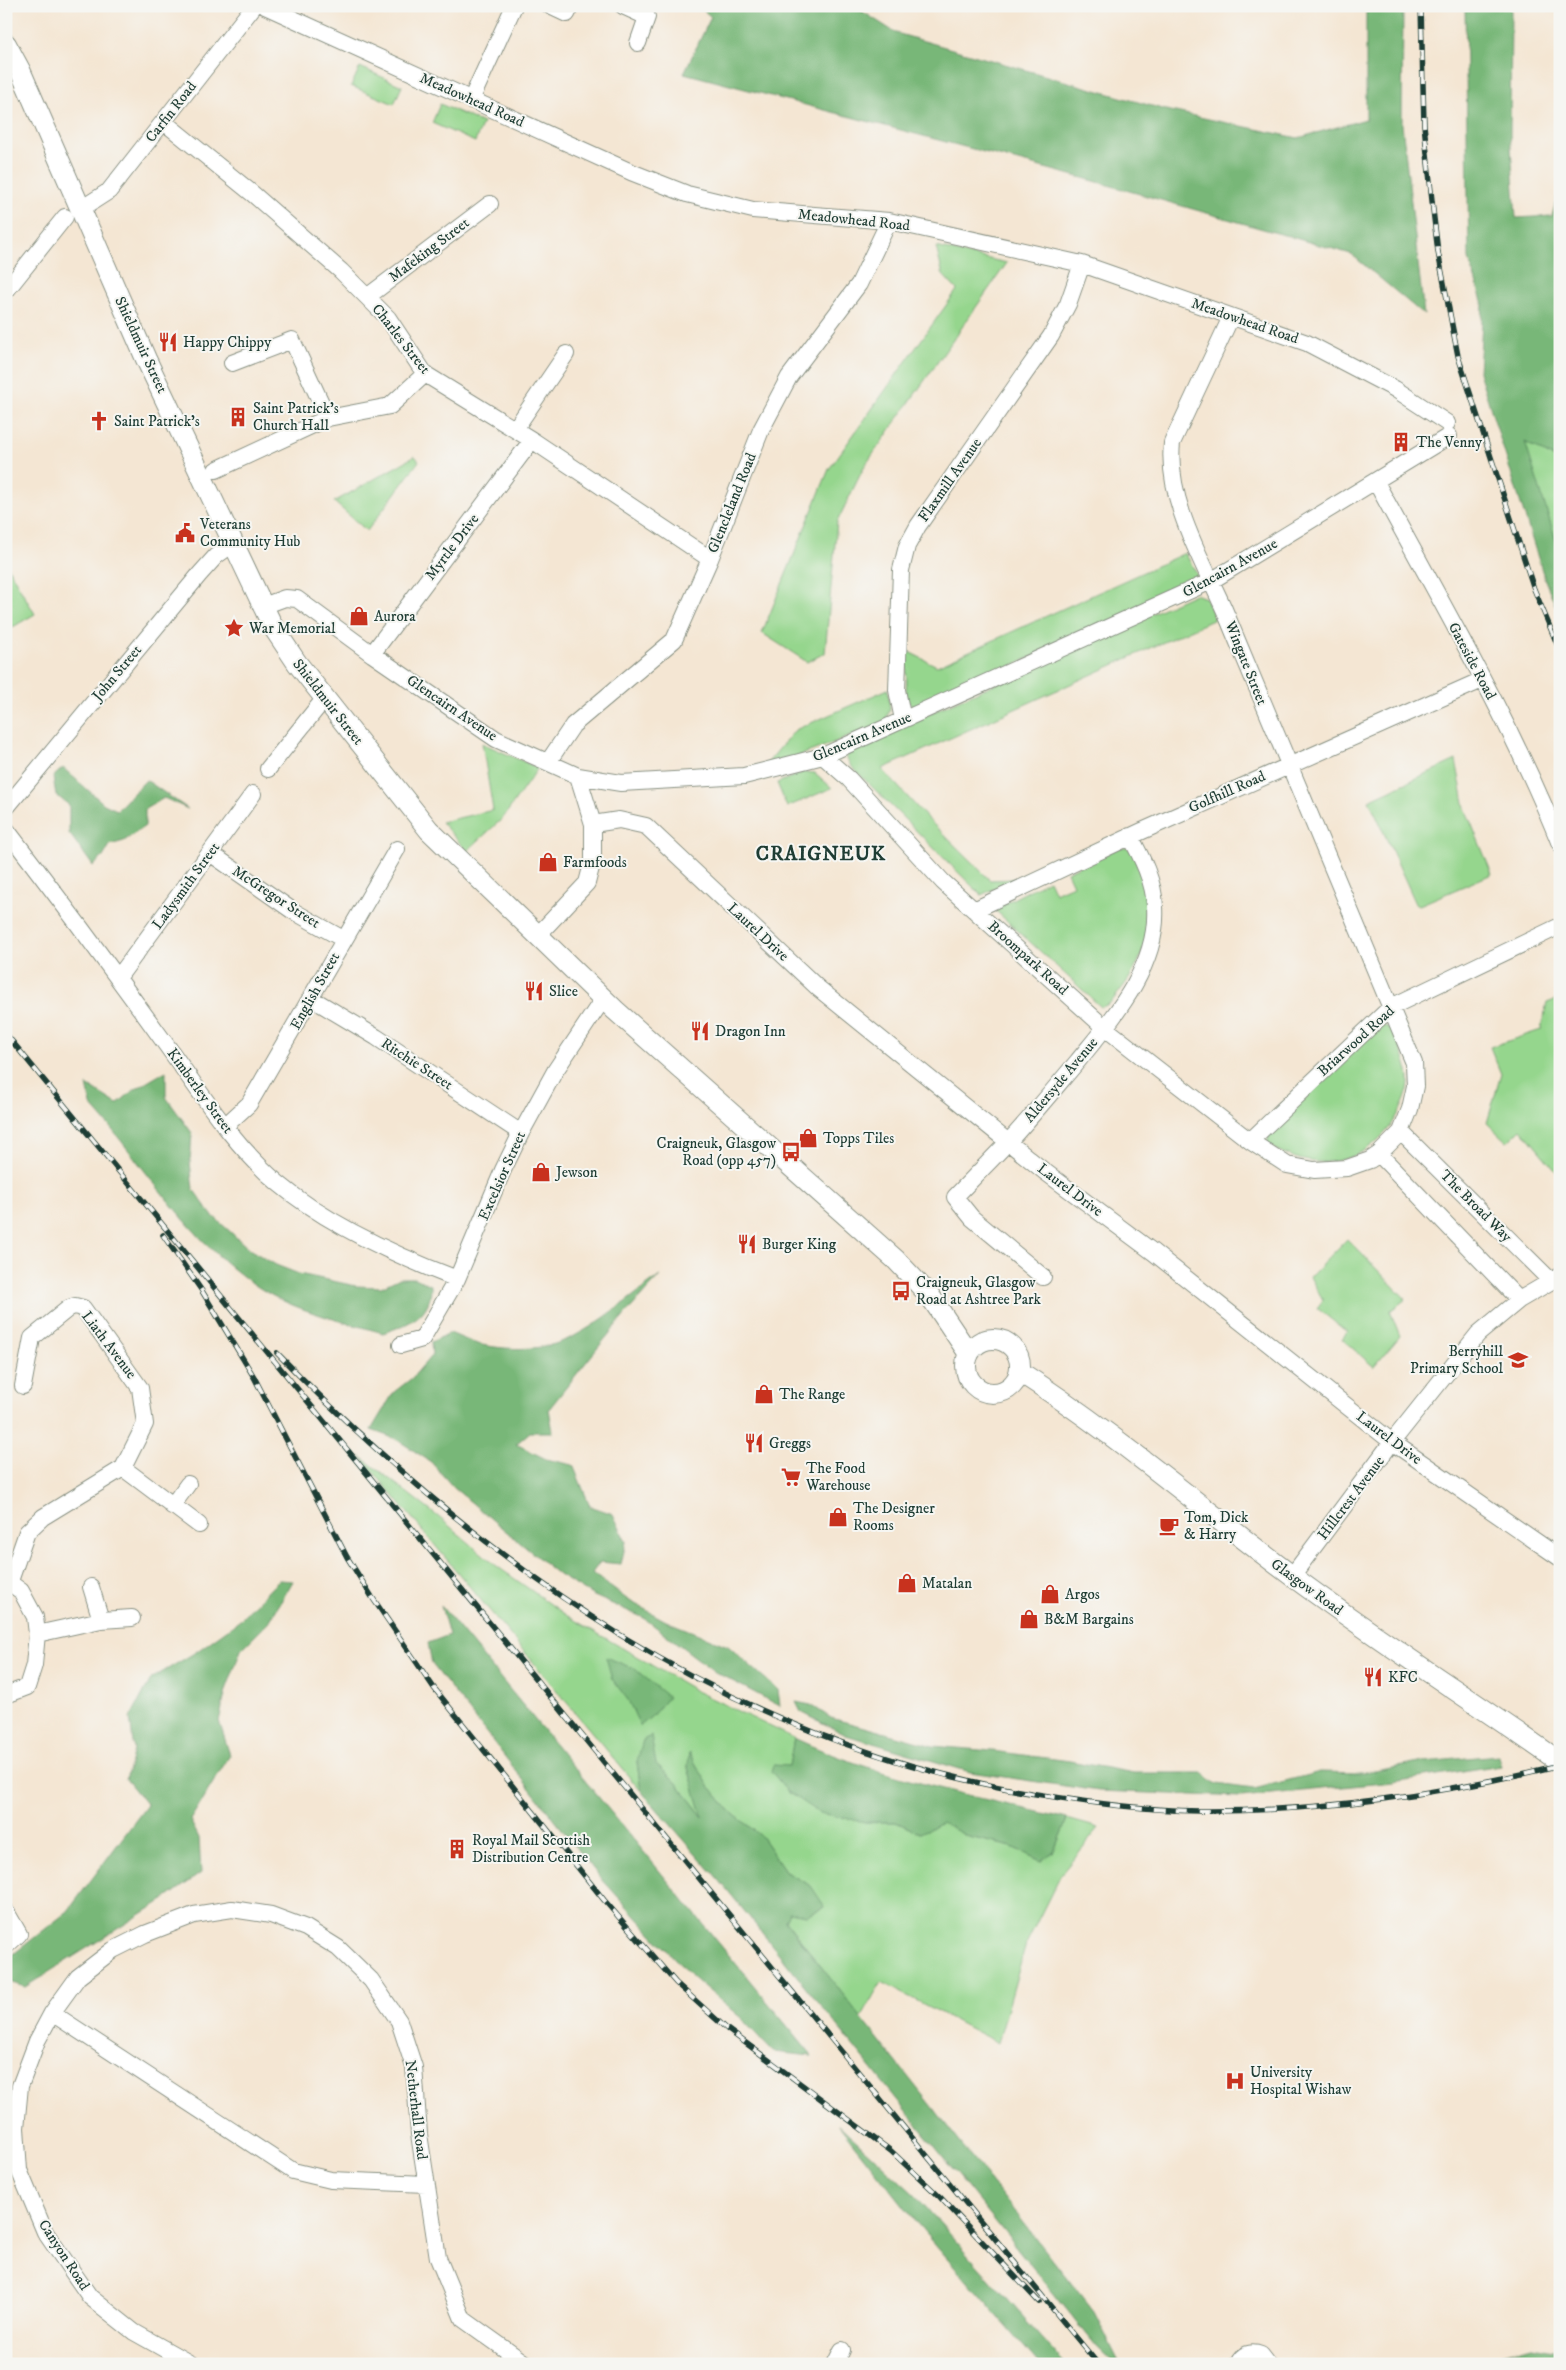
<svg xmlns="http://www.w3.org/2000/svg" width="1566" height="2370" viewBox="0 0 1566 2370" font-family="'IM FELL DW Pica',serif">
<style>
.green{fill:#95d68d;stroke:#5a8a60}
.forest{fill:#78b778;stroke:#4c7a56}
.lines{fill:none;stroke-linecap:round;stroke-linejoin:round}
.minor-casing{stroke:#8a9284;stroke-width:18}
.major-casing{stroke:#8a9284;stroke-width:22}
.minor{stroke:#fff;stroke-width:16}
.major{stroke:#fff;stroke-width:20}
.rail-casing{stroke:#1f3d34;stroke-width:5.5}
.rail{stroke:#f6f6f2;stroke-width:4;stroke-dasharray:11;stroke-linecap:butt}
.labels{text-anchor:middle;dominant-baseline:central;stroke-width:4;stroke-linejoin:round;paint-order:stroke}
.street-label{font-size:15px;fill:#1f3d34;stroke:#f6f6f2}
.poi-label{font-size:15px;fill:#1f3d34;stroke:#f6f6f2;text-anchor:start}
.district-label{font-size:20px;font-weight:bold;letter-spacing:1px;fill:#1f3d34;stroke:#f6f6f2}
</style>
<rect width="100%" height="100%" fill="#f6f6f2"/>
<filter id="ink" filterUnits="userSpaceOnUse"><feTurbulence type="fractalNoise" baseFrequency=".02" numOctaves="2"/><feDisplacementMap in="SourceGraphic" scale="10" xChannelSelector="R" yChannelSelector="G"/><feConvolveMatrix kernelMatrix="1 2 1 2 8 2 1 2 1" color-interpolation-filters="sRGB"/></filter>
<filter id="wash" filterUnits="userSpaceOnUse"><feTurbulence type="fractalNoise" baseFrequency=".0096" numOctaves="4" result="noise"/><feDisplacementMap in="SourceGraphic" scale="20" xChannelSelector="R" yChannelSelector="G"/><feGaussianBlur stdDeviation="1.12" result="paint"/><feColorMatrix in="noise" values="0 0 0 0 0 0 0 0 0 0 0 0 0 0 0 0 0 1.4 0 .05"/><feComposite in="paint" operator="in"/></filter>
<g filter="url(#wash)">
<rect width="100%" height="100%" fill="#f4e6d3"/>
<!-- green -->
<path class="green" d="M 360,67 L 402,86 L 394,104 L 351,86 Z
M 440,104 L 483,123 L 475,142 L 432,123 Z
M 936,247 L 1007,263 L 864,467 L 837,522 L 825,653 L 807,662 L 762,633 L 829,469 L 957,290 L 943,275 Z
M 1524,442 L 1560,461 L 1560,553 Z
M 415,456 L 419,461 L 367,531 L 334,502 Z
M 1185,553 L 1197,574 L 1195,584 L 919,707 L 911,705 L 906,699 L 907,651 L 937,666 Z
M 6,564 L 35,614 L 6,631 Z
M 1195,594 L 1206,598 L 1215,619 L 882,769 L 927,818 L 990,880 L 1016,879 L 981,895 L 851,766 L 846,757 L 850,749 Z
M 888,689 L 890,709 L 885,723 L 778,764 L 765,766 L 795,730 Z
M 482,743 L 538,768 L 503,818 L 467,851 L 441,822 L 493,810 Z
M 1456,760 L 1465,808 L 1492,874 L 1417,906 L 1369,800 Z
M 804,772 L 815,773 L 832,788 L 787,807 L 777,783 Z
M 1118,848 L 1127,848 L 1134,853 C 1149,903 1158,941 1123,987 C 1116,995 1112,1005 1101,1007 L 994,909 L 1049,880 L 1055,893 L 1073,885 L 1067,872 Z
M 1560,998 L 1560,1176 L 1521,1129 L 1507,1142 L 1487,1123 L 1501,1074 L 1490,1047 L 1541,1030 L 1547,1003 Z
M 1380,1025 L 1391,1028 C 1398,1044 1407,1060 1409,1078 C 1410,1091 1402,1107 1396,1118 C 1366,1166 1314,1175 1267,1144 L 1270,1130 Z
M 1347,1239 L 1406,1299 L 1390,1311 L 1400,1336 L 1374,1367 L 1342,1339 L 1347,1332 L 1317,1308 L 1323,1300 L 1310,1277 Z
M 360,1456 L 441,1519 L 498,1567 L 566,1615 L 694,1690 L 794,1738 L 789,1766 L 865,1822 L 896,1822 L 920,1833 L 942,1823 L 969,1837 L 1012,1847 L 1041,1861 L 1054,1851 L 1067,1819 L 1099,1828 L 1061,1874 L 1026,1944 L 998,2043 L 881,1982 L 861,2018 L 785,1920 L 789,1912 L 807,1915 L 811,1886 L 786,1872 L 761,1836 L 732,1813 L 709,1786 L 689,1753 L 688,1768 L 704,1818 L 675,1781 L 656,1764 L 637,1762 L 641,1791 Z"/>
<!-- forest -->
<path class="forest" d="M 699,6 L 854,6 L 896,33 L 1166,110 L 1298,138 L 1366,119 L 1366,6 L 1403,6 L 1402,124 L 1424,315 L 1351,254 L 1094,181 L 684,73 L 711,17 Z
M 1465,6 L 1511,6 L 1510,134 L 1516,218 L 1552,216 L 1560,187 L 1560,461 L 1525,442 L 1560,553 L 1560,616 L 1545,580 L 1479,372 L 1483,304 L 1469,259 Z
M 63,768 L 104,804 L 117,810 L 146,780 L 188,809 L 164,798 L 145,809 L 145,826 L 124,841 L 110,845 L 103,857 L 93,866 L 69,833 L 69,805 L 56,795 L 53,777 Z
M 166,1071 L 166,1097 L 192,1133 L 190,1162 L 193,1189 L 211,1214 L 249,1249 L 276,1265 L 299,1274 L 356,1286 L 381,1287 L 400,1278 L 415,1278 L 431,1285 C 432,1316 409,1324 383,1333 C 342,1321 294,1311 258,1287 C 188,1241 146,1166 91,1105 L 87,1085 L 117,1104 L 134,1090 Z
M 660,1276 C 620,1318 585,1364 549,1409 L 553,1432 L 530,1432 L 516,1444 L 546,1459 L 573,1465 L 590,1506 L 613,1514 L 626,1542 L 621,1564 L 600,1562 L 592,1573 L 628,1600 L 666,1621 L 728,1646 L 778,1690 L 780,1706 L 715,1672 L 644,1618 L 592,1595 L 559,1575 L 454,1488 L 431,1462 L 396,1439 L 371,1430 L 394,1392 L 412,1378 L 432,1355 L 431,1342 L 450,1333 C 460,1337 472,1343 482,1345 C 503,1349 526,1350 547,1346 C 584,1339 628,1298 660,1276 Z
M 279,1580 L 293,1581 L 269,1622 L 241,1650 L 226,1690 L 219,1721 L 230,1755 L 190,1820 L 199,1838 L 201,1873 L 165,1899 L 25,1987 L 6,1981 L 6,1960 L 68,1911 L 147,1805 L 126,1779 L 134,1750 L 130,1718 L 151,1679 L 196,1652 L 239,1621 Z
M 441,1606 L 812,2056 L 773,2052 L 740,2017 L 689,1974 L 598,1875 L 432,1664 L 428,1643 L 449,1635 Z
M 606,1657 L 635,1669 L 668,1697 L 652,1716 L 640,1726 L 628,1700 L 612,1679 Z
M 796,1702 L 811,1705 L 831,1718 L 933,1746 L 992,1751 L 1070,1761 L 1134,1773 L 1203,1773 L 1216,1784 L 1254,1789 L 1320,1772 L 1364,1773 L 1425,1762 L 1498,1755 L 1501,1765 L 1393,1782 L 1241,1797 L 1099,1791 L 970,1772 L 846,1735 L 801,1712 Z
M 651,1736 L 656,1764 L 675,1781 L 703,1817 L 688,1768 L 689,1753 L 709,1786 L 732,1813 L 761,1836 L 786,1872 L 811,1886 L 825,1907 L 807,1915 L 789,1912 L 785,1921 L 1094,2312 L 1120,2364 L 1115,2364 L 1097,2347 L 720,1881 L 641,1791 L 637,1762 L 643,1740 Z
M 794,1738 C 881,1779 975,1796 1067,1819 L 1054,1851 L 1041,1861 L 1012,1847 L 969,1837 L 942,1823 L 920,1833 L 896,1822 L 865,1822 L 819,1813 L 789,1793 L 771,1771 L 773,1765 L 789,1766 Z
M 838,2124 L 915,2195 L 1065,2364 L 1039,2364 L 916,2222 Z
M 1533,2346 L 1560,2351 L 1560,2364 L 1454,2364 C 1481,2362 1507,2351 1533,2346 Z"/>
</g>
<g filter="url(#ink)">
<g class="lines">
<defs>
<path id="minor" d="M 265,6 L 631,172 L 687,194 L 753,210 L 889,221 L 1082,264 L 1307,343 L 1395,389 L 1447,423
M 550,6 L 567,14 L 571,6
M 623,6 L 647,17 L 638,43
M 471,100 L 514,6
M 164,122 L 253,194 L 341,271 L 388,318 L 425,374 L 532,440 L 710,559
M 81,209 L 109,191 L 254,6
M 6,291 L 65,217
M 367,297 L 490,204
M 232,363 L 292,340 L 328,418
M 515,429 L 566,354
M 216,470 L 328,418 L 390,406 L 425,374
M 1376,482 C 1440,601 1510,719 1560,844
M 263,606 L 285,598 L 297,599 L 372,654 L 496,739 L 578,776 L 621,783 L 744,776 L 823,756 L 1211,581 L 1449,436
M 372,654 L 532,440
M 903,720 L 897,690 L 901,570 L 907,546 L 918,526 L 1051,336 L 1068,304 L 1082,264
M 823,756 L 849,779 L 943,882 L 1105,1028 L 1250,1141 L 1287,1165 L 1314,1170 L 1347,1168 L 1370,1160 L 1379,1154 L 1401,1132 L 1410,1109 L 1415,1086 L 1414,1063 L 1224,609 C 1202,560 1166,499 1172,443 L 1231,317
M 548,762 L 573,725 L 674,640 L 710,559 L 761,430 L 789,377 L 859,284 L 889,221
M 268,769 L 325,698
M 6,808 L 199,575 L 216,556 L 233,544
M 593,824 L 619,820 L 646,826 L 818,988 L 1044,1171 L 1153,1252 L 1392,1442 L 1560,1558
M 6,829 C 59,898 111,968 162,1039 C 198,1088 231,1143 278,1183 C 328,1225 397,1256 457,1279
M 210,853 L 293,911 L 343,939
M 974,910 L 1140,832 L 1482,680
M 538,935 L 587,883 L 593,860 L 593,824 L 578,776
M 118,978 L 253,794
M 311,998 L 376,1037 L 521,1133
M 225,1126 L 249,1104 L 397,849
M 1401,1132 L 1551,1281
M 1250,1141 L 1391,1007 L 1560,926
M 1379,1154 L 1519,1300
M 1043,1277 L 972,1218 L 955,1197 C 973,1178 992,1159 1010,1140 C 1033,1115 1055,1088 1077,1062 C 1112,1019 1159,967 1155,907 C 1154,881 1142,858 1130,836
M 401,1345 L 422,1339 L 457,1279 L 503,1170 L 521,1133 L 555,1071 L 603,999
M 123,1468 L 199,1525
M 172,1506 L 188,1484
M 1292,1576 L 1392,1442 L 1478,1334 L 1519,1300 L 1560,1276
M 6,1580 L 21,1591 L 35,1617 L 37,1634 L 34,1665 L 27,1687 L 6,1695
M 10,1581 L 27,1532 L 43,1517 L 123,1468 L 145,1424 L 140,1388 L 83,1308 L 75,1306 L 69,1308 L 32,1338 L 23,1386
M 91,1587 L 101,1620
M 37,1634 L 101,1620 L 132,1618
M 6,1946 L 19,1934 L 7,1913
M 52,2013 L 293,2171 L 331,2180 L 426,2184
M 191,2364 L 134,2332 L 90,2297 L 45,2232 L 19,2170 L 16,2128 L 20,2086 L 37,2041 L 52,2013 L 78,1977 L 113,1950 L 145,1934 L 194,1915 L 232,1909 L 271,1915 L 306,1928 L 338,1948 L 371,1980 L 399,2021 L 414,2067 L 419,2134 L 438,2258 L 463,2319 L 526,2364
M 835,2364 L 842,2350
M 1238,2364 C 1242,2354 1251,2351 1261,2355 L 1268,2364"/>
<path id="major" d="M 6,44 L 20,70 L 146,359 L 273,627 L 297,663 L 429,830 L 615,1010 L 896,1260 L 930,1296 L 969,1354
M966 1366a27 27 0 1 1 54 0a27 27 0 1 1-54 0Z
M 1020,1372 C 1115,1433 1201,1508 1292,1576 C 1379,1641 1471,1699 1560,1762"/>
</defs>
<!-- minor casing -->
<use href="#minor" class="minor-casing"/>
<!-- major casing -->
<use href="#major" class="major-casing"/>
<!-- minor -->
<use href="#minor" class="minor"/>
<!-- major -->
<use href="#major" class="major"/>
<defs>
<path id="rail" d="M 1421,6 L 1424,125 L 1433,210 L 1438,252 L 1458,356 L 1534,589 L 1560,651
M 6,1034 L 1098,2364
M 163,1235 L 202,1291 L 254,1377 L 347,1557 L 372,1597 L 434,1688 L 604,1900 L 676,1983 L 727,2029 L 891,2151 L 940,2197 L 1039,2302
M 277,1353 C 489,1570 731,1743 1036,1794 C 1090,1803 1144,1810 1199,1811 C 1323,1812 1440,1794 1560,1765"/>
</defs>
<!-- rail casing -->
<use href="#rail" class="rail-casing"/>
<!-- rail -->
<use href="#rail" class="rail"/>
</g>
</g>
<!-- icons -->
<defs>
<symbol id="restaurant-bare" viewBox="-9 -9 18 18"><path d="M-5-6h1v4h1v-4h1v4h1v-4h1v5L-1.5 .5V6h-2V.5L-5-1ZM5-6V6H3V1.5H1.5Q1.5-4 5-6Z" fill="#c8321e" stroke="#f6f6f2" stroke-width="2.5" paint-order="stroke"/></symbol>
<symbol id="building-bare" viewBox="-9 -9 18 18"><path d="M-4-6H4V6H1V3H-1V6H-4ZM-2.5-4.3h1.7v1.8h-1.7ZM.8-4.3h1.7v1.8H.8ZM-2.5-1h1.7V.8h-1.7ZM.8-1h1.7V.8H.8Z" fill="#c8321e" stroke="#f6f6f2" stroke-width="2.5" paint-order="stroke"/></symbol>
<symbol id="church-bare" viewBox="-9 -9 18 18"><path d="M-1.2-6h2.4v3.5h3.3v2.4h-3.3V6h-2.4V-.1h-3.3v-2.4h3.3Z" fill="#c8321e" stroke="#f6f6f2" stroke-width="2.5" paint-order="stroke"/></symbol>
<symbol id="civic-bare" viewBox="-9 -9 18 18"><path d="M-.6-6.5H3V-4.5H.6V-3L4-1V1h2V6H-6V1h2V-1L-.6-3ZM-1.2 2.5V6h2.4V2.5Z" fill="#c8321e" stroke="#f6f6f2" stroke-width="2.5" paint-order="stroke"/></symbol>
<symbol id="shop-bare" viewBox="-9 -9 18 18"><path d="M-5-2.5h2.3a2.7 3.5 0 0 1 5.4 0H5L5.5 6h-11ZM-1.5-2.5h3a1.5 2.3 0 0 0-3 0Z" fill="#c8321e" stroke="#f6f6f2" stroke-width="2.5" paint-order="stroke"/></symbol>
<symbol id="sight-bare" viewBox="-9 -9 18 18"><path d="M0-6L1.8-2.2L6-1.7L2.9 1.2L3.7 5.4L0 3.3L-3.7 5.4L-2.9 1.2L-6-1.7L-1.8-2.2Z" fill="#c8321e" stroke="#f6f6f2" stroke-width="2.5" paint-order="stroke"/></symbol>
<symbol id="bus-bare" viewBox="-9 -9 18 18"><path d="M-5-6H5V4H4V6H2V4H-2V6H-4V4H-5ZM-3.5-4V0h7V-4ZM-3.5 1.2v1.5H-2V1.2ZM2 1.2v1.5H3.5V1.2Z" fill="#c8321e" stroke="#f6f6f2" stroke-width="2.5" paint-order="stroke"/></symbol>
<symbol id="school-bare" viewBox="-9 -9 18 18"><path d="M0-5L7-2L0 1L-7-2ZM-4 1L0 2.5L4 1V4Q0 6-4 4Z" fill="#c8321e" stroke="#f6f6f2" stroke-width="2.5" paint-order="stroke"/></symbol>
<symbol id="supermarket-bare" viewBox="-9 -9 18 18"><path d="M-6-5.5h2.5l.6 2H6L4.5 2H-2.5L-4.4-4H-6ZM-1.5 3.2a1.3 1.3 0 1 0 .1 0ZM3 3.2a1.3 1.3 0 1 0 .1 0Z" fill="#c8321e" stroke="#f6f6f2" stroke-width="2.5" paint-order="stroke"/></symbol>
<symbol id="cafe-bare" viewBox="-9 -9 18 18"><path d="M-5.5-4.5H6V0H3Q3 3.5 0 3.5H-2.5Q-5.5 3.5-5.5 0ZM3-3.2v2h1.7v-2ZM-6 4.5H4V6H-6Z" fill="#c8321e" stroke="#f6f6f2" stroke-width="2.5" paint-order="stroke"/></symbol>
<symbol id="hospital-bare" viewBox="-9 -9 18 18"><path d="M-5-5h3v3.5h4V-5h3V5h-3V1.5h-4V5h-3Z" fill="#c8321e" stroke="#f6f6f2" stroke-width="2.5" paint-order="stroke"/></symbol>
</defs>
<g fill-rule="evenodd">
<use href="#restaurant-bare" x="154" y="328" width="28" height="28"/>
<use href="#building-bare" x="224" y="403" width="28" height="28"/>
<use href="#church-bare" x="85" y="407" width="28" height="28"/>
<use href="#building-bare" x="1387" y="428" width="28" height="28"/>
<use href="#civic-bare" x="171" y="519" width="28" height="28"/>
<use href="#shop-bare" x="345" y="602" width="28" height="28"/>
<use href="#sight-bare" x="220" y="614" width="28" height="28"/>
<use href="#shop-bare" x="534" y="848" width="28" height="28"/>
<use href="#restaurant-bare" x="520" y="977" width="28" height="28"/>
<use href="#restaurant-bare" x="686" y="1017" width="28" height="28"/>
<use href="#shop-bare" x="794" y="1124" width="28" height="28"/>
<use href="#bus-bare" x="777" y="1138" width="28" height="28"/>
<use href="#shop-bare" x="527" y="1158" width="28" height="28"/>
<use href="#restaurant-bare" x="733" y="1230" width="28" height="28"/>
<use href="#bus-bare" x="887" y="1277" width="28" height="28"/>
<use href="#school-bare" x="1504" y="1346" width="28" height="28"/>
<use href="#shop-bare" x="750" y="1380" width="28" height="28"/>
<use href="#restaurant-bare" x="740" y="1429" width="28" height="28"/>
<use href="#supermarket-bare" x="777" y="1463" width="28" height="28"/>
<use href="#shop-bare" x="824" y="1503" width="28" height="28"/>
<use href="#cafe-bare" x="1155" y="1512" width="28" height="28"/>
<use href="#shop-bare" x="893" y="1569" width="28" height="28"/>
<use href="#shop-bare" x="1036" y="1580" width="28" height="28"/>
<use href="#shop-bare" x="1015" y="1605" width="28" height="28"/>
<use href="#restaurant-bare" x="1359" y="1663" width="28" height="28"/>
<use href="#building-bare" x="443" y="1835" width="28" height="28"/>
<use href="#hospital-bare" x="1221" y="2067" width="28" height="28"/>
</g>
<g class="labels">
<!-- street labels -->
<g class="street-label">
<text transform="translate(472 100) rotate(24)">Meadowhead Road</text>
<text transform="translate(171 112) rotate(-52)">Carfin Road</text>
<text transform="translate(854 220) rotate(6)">Meadowhead Road</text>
<text transform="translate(429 250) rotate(-37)">Mafeking Street</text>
<text transform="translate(1245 321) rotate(19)">Meadowhead Road</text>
<text transform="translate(401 339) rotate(52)">Charles Street</text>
<text transform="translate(141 345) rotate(65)">Shieldmuir Street</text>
<text transform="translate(950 480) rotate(-55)">Flaxmill Avenue</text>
<text transform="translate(732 503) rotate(-68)">Glencleland Road</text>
<text transform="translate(452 547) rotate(-53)">Myrtle Drive</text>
<text transform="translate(1230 568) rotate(-29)">Glencairn Avenue</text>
<text transform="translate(1472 661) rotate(62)">Gateside Road</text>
<text transform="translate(1246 663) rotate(68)">Wingate Street</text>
<text transform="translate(117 673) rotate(-50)">John Street</text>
<text transform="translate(328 702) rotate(52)">Shieldmuir Street</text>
<text transform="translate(452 708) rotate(34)">Glencairn Avenue</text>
<text transform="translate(862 737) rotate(-23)">Glencairn Avenue</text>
<text transform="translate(1227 792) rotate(-24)">Golfhill Road</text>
<text transform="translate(186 886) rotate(-54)">Ladysmith Street</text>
<text transform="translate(276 897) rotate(33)">McGregor Street</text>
<text transform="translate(758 932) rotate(43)">Laurel Drive</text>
<text transform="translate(1028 958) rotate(42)">Broompark Road</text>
<text transform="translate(315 991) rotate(-61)">English Street</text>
<text transform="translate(1356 1041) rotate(-42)">Briarwood Road</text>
<text transform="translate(417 1064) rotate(33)">Ritchie Street</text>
<text transform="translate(1061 1080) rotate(-50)">Aldersyde Avenue</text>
<text transform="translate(200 1091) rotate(54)">Kimberley Street</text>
<text transform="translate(502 1176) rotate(-66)">Excelsior Street</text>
<text transform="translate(1070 1190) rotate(37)">Laurel Drive</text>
<text transform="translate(1476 1206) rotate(45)">The Broad Way</text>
<text transform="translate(109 1345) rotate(53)">Liath Avenue</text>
<text transform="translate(1389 1438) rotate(37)">Laurel Drive</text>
<text transform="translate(1351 1498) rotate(-53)">Hillcrest Avenue</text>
<text transform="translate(1307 1587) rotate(36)">Glasgow Road</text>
<text transform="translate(416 2110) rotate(83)">Netherhall Road</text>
<text transform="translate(64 2255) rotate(57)">Canyon Road</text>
</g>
<!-- poi labels -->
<g class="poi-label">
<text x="183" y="342">Happy Chippy</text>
<text x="253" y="408">Saint Patrick's<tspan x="253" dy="17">Church Hall</tspan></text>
<text x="114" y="421">Saint Patrick's</text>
<text x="1416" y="442">The Venny</text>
<text x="200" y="524">Veterans<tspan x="200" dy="17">Community Hub</tspan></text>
<text x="374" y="616">Aurora</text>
<text x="249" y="628">War Memorial</text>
<text x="563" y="862">Farmfoods</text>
<text x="549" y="991">Slice</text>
<text x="715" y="1031">Dragon Inn</text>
<text x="823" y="1138">Topps Tiles</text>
<text x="776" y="1143" text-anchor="end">Craigneuk, Glasgow<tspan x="776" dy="17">Road (opp 457)</tspan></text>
<text x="556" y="1172">Jewson</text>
<text x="762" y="1244">Burger King</text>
<text x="916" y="1282">Craigneuk, Glasgow<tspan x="916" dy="17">Road at Ashtree Park</tspan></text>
<text x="1503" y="1351" text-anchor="end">Berryhill<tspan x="1503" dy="17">Primary School</tspan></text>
<text x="779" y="1394">The Range</text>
<text x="769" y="1443">Greggs</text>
<text x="806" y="1468">The Food<tspan x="806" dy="17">Warehouse</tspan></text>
<text x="853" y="1508">The Designer<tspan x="853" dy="17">Rooms</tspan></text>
<text x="1184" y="1517">Tom, Dick<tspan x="1184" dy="17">&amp; Harry</tspan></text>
<text x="922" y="1583">Matalan</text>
<text x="1065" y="1594">Argos</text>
<text x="1044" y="1619">B&amp;M Bargains</text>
<text x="1388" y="1677">KFC</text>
<text x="472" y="1840">Royal Mail Scottish<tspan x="472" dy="17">Distribution Centre</tspan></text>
<text x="1250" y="2072">University<tspan x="1250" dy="17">Hospital Wishaw</tspan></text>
</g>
<!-- district labels -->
<g class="district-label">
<text x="821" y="854">CRAIGNEUK</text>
</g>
</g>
<!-- margin -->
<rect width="1566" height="2370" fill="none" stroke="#f6f6f2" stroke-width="25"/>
</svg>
